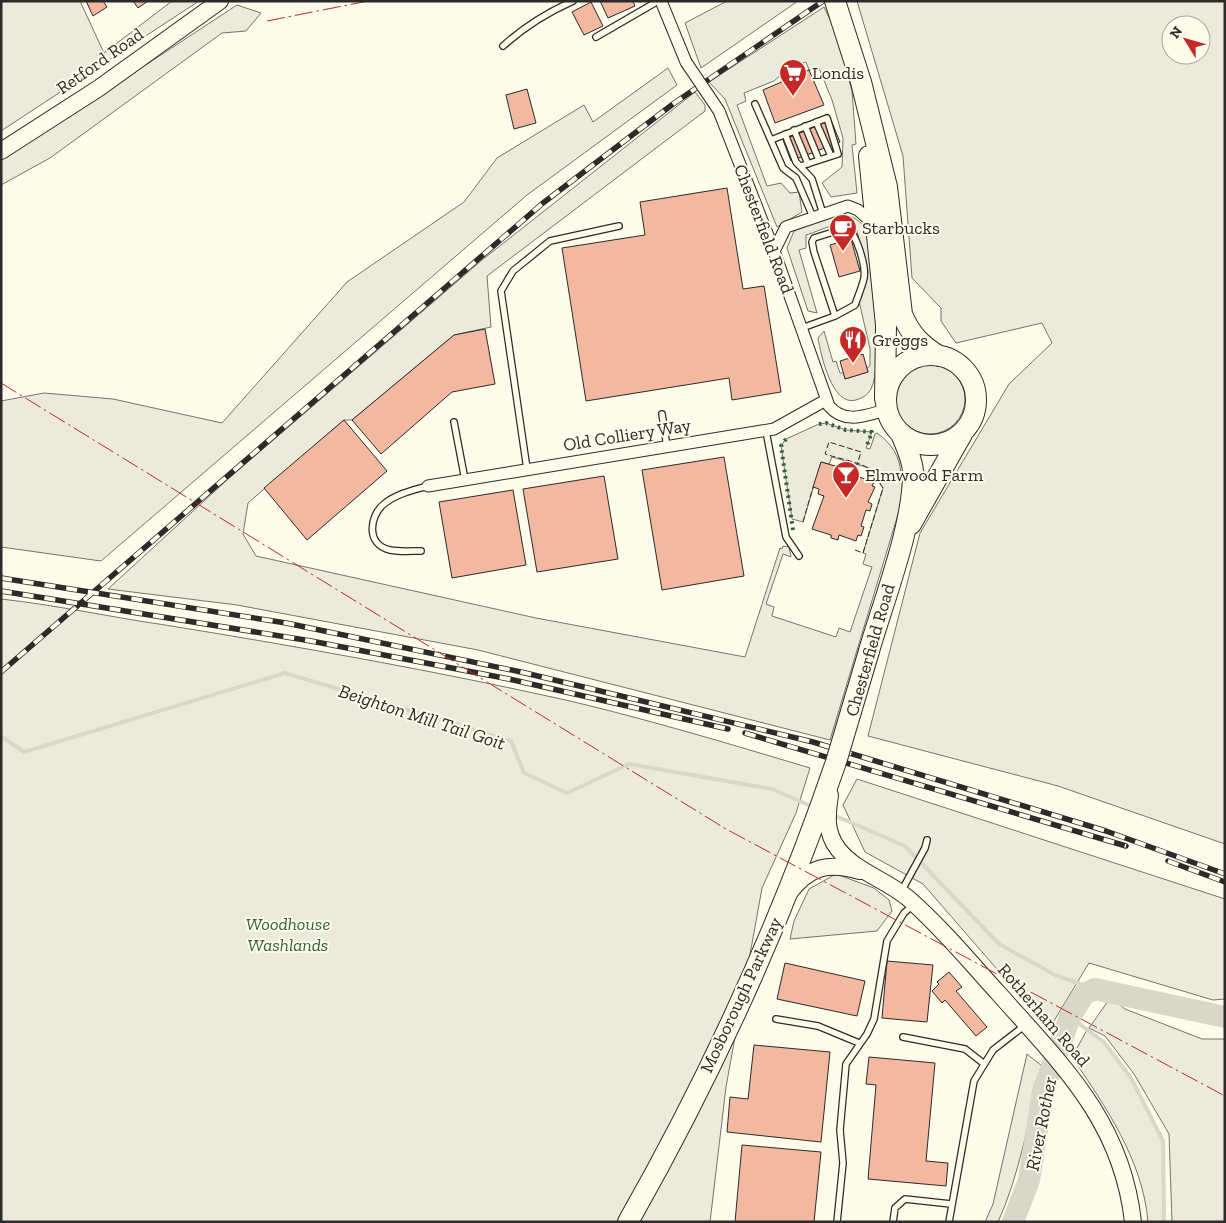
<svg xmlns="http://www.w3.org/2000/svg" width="1226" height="1223" viewBox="0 0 1226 1223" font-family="'Zilla Slab',serif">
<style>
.green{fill:#ecebdb;stroke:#74746e;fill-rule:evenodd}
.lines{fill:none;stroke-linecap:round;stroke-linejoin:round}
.stream{stroke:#d8d7c9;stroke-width:4}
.river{stroke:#d8d7c9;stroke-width:22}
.building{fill:#f2b8a0;stroke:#2b2b2b}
.lane-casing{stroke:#2b2b2b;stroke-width:8}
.street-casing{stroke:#2b2b2b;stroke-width:13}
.secondary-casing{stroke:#2b2b2b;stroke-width:18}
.highway-casing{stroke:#2b2b2b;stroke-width:22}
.lane{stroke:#fdfbea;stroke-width:5.5}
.street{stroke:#fdfbea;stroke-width:11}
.secondary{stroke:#fdfbea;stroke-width:16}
.highway{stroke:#fdfbea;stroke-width:20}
.rail-casing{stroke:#2b2b2b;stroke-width:5.5}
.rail{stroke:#fdfbea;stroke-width:4;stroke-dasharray:11;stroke-linecap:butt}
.street-bridge-casing{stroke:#2b2b2b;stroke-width:13;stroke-linecap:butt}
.highway-bridge-casing{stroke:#2b2b2b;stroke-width:22;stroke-linecap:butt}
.street-bridge{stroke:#fdfbea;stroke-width:11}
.highway-bridge{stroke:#fdfbea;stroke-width:20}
.hedge{stroke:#34623c;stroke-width:4;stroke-dasharray:2.5 4;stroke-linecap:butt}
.fence{stroke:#2b2b2b;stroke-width:1;stroke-dasharray:6 2.5;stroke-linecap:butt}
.power{stroke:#c62828;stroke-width:1;stroke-dasharray:18 4 2.5 4;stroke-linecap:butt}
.labels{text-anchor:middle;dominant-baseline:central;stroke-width:4;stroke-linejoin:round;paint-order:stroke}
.street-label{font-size:18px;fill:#2b2b2b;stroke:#fdfbea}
.poi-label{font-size:18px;fill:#2b2b2b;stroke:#fdfbea;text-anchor:start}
.park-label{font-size:18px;font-style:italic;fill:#34623c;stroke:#fdfbea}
.water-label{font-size:19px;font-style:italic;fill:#2b2b2b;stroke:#fdfbea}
</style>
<rect width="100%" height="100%" fill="#fdfbea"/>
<!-- green -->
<path class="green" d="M 1,1 L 80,1 L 104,53 L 172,1 L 199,1 L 1,131 Z
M 727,1 L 798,1 L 701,68 L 685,23 Z
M 857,1 L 1225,1 L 1225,844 L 1058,786 L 868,736 L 920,533 L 1009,384 L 1052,343 L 1042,323 L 956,343 L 941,321 L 941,308 L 912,278 L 903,156 ZM 1171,25 L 1201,25 L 1201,55 L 1171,55 Z
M 237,5 L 261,13 L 246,31 L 222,33 L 50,158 L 1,185 L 1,160 Z
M 824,7 L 836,32 L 852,91 L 856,144 L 852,145 L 857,193 L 831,197 L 822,183 L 842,167 L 843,138 L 832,100 L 819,68 L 809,70 L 806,62 L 789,68 L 774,81 L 744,93 L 746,101 L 737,105 L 767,186 L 781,183 L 790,193 L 799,192 L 802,212 L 777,227 L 725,99 L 709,82 Z
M 668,68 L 677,85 L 527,195 L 101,561 L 1,547 L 1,401 L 44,393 L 113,399 L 222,423 L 347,282 L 464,202 L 497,158 L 584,105 L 593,122 Z
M 695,92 L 705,105 L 705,111 L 487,276 L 491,327 L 454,335 L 352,420 L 344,420 L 248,503 L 243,534 L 256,556 L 536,618 L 745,657 L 780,548 L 782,549 L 783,546 L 789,547 L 791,557 L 783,554 L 766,604 L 774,607 L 772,616 L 836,637 L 839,628 L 850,632 L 872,567 L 863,564 L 866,554 L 863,553 L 883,488 L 869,468 L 832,457 L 829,464 L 821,462 L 803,522 L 792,519 L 781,446 L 786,439 L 819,424 L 826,423 L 846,430 L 872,432 L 866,448 L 870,449 L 875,434 L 877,433 C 892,444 900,456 901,475 L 905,478 L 902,501 L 830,740 L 478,650 L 237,605 L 108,589 L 227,480 L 482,260 Z
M 846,215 C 855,217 865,224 868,234 C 878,260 883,365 871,389 C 868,395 862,398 856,400 C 832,407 821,355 818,338 L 824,331 L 833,362 L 836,361 L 840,373 L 844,373 L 845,379 L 868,372 L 867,368 L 870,366 L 870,349 L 859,301 L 868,272 L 856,228 C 842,218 820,231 806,235 L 806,248 L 799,250 L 817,313 L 808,311 L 787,248 L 794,231 L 823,219 Z
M895 399a35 35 0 1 1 70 0a35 35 0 1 1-70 0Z
M 1,599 C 56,605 110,617 165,625 C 301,647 436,671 570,701 C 650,720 730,744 810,768 L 796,813 L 762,888 L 726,1087 L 710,1222 L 1,1222 Z
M 857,779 L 1225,899 L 1225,999 L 1213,1000 L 1089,963 L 1049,1029 L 923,884 L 865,852 L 843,805 Z
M 836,874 L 874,888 L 889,900 L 892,911 L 877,931 L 790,939 L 794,921 L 809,889 Z
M 1111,997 L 1125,1009 L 1202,1039 L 1225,1039 L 1225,1222 L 1172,1222 L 1169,1134 L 1134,1074 L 1105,1036 L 1089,1028 Z
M 1087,1030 L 1104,1042 L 1131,1078 L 1163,1141 L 1164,1222 L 1148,1222 C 1143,1160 1105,1106 1072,1057 Z
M 1027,1054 L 1042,1066 C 1029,1117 1020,1174 998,1222 L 985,1222 L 993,1204 Z"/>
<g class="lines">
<!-- stream -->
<path class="stream" d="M 1,736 L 24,752 L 285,673 L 511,741 L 524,773 L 567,793 L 629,764 L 772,789 L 813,807
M 831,814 L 905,846 L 999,944 L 1055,975 L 1095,989
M 1070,1017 L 1104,1042 L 1131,1078 L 1163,1141 L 1164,1222"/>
<!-- river -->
<path class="river" d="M 1013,1222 L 1029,1180 L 1043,1091 L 1070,1017 L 1084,994 L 1095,989 L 1225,1017"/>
</g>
<!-- building -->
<path class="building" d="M 86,1 L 103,1 L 107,7 L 93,16 Z
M 133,1 L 148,1 L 138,8 Z
M 600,1 L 633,1 L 635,6 L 608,18 Z
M 591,2 L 603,26 L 584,35 L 572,12 Z
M 809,70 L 824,105 L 775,123 L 763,90 Z
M 527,89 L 536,123 L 514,129 L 506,95 Z
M 831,120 L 840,142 L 791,161 L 783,140 Z
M 727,188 L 743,289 L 764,286 L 781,392 L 732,400 L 729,378 L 586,401 L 562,248 L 645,235 L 640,202 Z
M 851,239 L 860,271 L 839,277 L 830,245 Z
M 485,329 L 495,384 L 452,392 L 381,454 L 352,420 L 454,335 Z
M 863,354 L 868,372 L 845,379 L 840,361 Z
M 344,420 L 387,471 L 307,540 L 264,488 Z
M 724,457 L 744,576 L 662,590 L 642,470 Z
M 821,462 L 839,467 L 838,470 L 874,482 L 872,486 L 875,487 L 868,502 L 872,504 L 870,511 L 866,510 L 861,526 L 864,527 L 861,536 L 858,535 L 856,541 L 839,535 L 838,540 L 831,538 L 831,535 L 812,529 L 824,496 L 818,494 L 819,489 L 813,487 Z
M 604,476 L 618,559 L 537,572 L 523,489 Z
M 513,490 L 526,565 L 452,578 L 439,502 Z
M 887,961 L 933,965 L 927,1022 L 882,1018 Z
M 785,963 L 865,981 L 857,1016 L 777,999 Z
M 949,972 L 962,987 L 956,991 L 987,1027 L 976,1036 L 945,1000 L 942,1003 L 932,991 L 939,984 L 937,982 Z
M 754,1045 L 830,1052 L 821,1142 L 727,1132 L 730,1097 L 748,1099 Z
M 869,1057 L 935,1063 L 926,1161 L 948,1163 L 946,1186 L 868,1179 L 876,1085 L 866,1084 Z
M 742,1145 L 821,1152 L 814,1222 L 735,1222 Z"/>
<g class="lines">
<defs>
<path id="lane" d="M 596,37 L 658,1
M 503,46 C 524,27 546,13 573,1
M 755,104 L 783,168 L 796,178 L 813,217
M 816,122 L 831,156
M 805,126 L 819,160
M 794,130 L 808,164
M 785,134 L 796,162 L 812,179 L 823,214
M 771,140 L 827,118 L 838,154 L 801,166
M 802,328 L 835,316 L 814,252 L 812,242 L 814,238 L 846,228 C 857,233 866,267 864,278 C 862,287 858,296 855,305 L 835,316
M 662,414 L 667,447
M 454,422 L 465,480
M 766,431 L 786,537 L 799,556
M 527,469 L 501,291 L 513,271 L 550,241 L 619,226
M 421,551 C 411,551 400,552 390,550 C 366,545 369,516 384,504 C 396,494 413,490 428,486
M 902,890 L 925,848 L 927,840
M 776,1019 L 818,1026 L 859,1043
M 903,1037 L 965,1049 L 983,1063
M 837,1222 L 843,1163 L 840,1130 L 846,1064 L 867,1034 L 874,1019 L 887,941 L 904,913 L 913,905
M 893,1222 L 895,1208 L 905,1199 L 951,1204
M 949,1222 L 974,1081 L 993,1050 L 1024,1026"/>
<path id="street" d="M 661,1 L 686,62
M 719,111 L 774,251 L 829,406 C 845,425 866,415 886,410
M 774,251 L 786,227 L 848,206 L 858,210 L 875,225
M 428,486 L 774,429 L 826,400"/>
<path id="secondary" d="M 1,151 L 99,88 L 220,1
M 830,795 C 827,815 825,832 838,849 C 856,872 887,880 909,899 C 942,928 970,962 1000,995 C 1063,1066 1122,1122 1133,1222
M 789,893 C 809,866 829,862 860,871"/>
<path id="highway" d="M 835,1 L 861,82 L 887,187 L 902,314 C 910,334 921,345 939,356
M 869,156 L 886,325 L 885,399
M886 400a45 45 0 1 1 90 0a45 45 0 1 1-90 0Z
M 911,524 L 962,434
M 869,651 C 884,599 914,524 913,471 C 912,458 906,446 901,434
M 628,1222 C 711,1076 782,920 836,762"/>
</defs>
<!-- lane casing -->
<use href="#lane" class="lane-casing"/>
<!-- street casing -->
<use href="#street" class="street-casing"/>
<!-- secondary casing -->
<use href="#secondary" class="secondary-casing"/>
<!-- highway casing -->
<use href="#highway" class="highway-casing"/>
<!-- lane -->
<use href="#lane" class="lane"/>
<!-- street -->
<use href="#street" class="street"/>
<!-- secondary -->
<use href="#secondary" class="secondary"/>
<!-- highway -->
<use href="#highway" class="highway"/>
<defs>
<path id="rail" d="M 1,578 L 286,623 L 521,672 L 813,742 L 1106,831 L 1225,874
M 1,591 L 311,641 L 509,679 L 728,729
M 1,672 L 543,203 L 673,104 L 823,1
M 745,733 L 1126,846
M 1168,861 L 1225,882"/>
</defs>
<!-- rail casing -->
<use href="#rail" class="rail-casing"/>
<!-- rail -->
<use href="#rail" class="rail"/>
<defs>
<path id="street-bridge" d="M 686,62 L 719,111"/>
<path id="highway-bridge" d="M 836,762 L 869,651"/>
</defs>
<!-- street-bridge casing -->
<use href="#street-bridge" class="street-bridge-casing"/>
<!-- highway-bridge casing -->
<use href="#highway-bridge" class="highway-bridge-casing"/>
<!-- street-bridge -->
<use href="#street-bridge" class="street-bridge"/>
<!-- highway-bridge -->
<use href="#highway-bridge" class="highway-bridge"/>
<!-- hedge -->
<path class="hedge" d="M 819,424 L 826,423 L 846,430 L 872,432 L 866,448
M 786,439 L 781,446 L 793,530"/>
<!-- fence -->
<path class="fence" d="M 803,522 L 813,487
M 855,550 L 863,553 L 883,488 C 879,482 874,472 868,468 C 859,462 836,458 825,454 L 829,442 L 861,452 L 857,465"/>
<!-- power -->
<path class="power" d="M 267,21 L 368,1
M 1,383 L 726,829 L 1225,1096"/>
</g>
<!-- icons -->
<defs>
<symbol id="supermarket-pin" viewBox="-11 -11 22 30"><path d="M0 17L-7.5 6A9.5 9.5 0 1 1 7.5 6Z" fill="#c62828" stroke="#fdfbea"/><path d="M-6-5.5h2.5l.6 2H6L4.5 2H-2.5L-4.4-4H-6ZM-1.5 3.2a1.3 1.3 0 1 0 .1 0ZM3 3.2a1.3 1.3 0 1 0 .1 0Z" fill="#fff"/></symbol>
<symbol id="cafe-pin" viewBox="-11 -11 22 30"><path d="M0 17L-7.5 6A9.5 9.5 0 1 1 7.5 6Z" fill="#c62828" stroke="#fdfbea"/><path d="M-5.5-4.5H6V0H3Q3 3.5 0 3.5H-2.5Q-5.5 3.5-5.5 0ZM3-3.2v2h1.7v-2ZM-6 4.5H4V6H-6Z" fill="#fff"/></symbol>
<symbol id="restaurant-pin" viewBox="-11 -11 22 30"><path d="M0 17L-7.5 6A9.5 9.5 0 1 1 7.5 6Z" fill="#c62828" stroke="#fdfbea"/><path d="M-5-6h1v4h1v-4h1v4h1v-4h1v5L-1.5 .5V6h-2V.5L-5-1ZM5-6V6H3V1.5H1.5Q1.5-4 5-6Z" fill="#fff"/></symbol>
<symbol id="bar-pin" viewBox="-11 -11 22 30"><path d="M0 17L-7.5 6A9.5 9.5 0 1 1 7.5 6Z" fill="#c62828" stroke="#fdfbea"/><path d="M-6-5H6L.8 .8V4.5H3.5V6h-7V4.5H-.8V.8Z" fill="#fff"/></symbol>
</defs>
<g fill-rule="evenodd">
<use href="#supermarket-pin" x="777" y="57" width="32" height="43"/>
<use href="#cafe-pin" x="827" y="212" width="32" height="43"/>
<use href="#restaurant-pin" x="837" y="324" width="32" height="43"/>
<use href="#bar-pin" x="830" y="459" width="32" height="43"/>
</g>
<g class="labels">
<!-- street labels -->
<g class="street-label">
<text transform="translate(100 61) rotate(-35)">Retford Road</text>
<text transform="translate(764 229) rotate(69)">Chesterfield Road</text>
<text transform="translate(627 435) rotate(-9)">Old Colliery Way</text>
<text transform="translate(870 650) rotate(-74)">Chesterfield Road</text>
<text transform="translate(741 995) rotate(-65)">Mosborough Parkway</text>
<text transform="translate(1044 1015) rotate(49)">Rotherham Road</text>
</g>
<!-- poi labels -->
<g class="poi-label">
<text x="812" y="73">Londis</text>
<text x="862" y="228">Starbucks</text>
<text x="872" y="340">Greggs</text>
<text x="865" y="475">Elmwood Farm</text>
</g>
<!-- park labels -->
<g class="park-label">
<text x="288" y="924">Woodhouse<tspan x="288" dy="21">Washlands</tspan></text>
</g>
<!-- water labels -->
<g class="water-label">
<text transform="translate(422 717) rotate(18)">Beighton Mill Tail Goit</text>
<text transform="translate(1041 1124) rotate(-79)">River Rother</text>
</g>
</g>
<!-- border -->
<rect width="1226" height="1223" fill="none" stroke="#2b2b2b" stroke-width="5"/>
<!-- north arrow -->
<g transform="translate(1186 40) rotate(307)"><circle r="24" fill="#fdfbea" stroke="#a9a89e"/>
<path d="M0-4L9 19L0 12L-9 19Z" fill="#c62828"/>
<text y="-8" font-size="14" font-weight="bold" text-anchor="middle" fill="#2b2b2b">N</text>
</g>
</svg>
